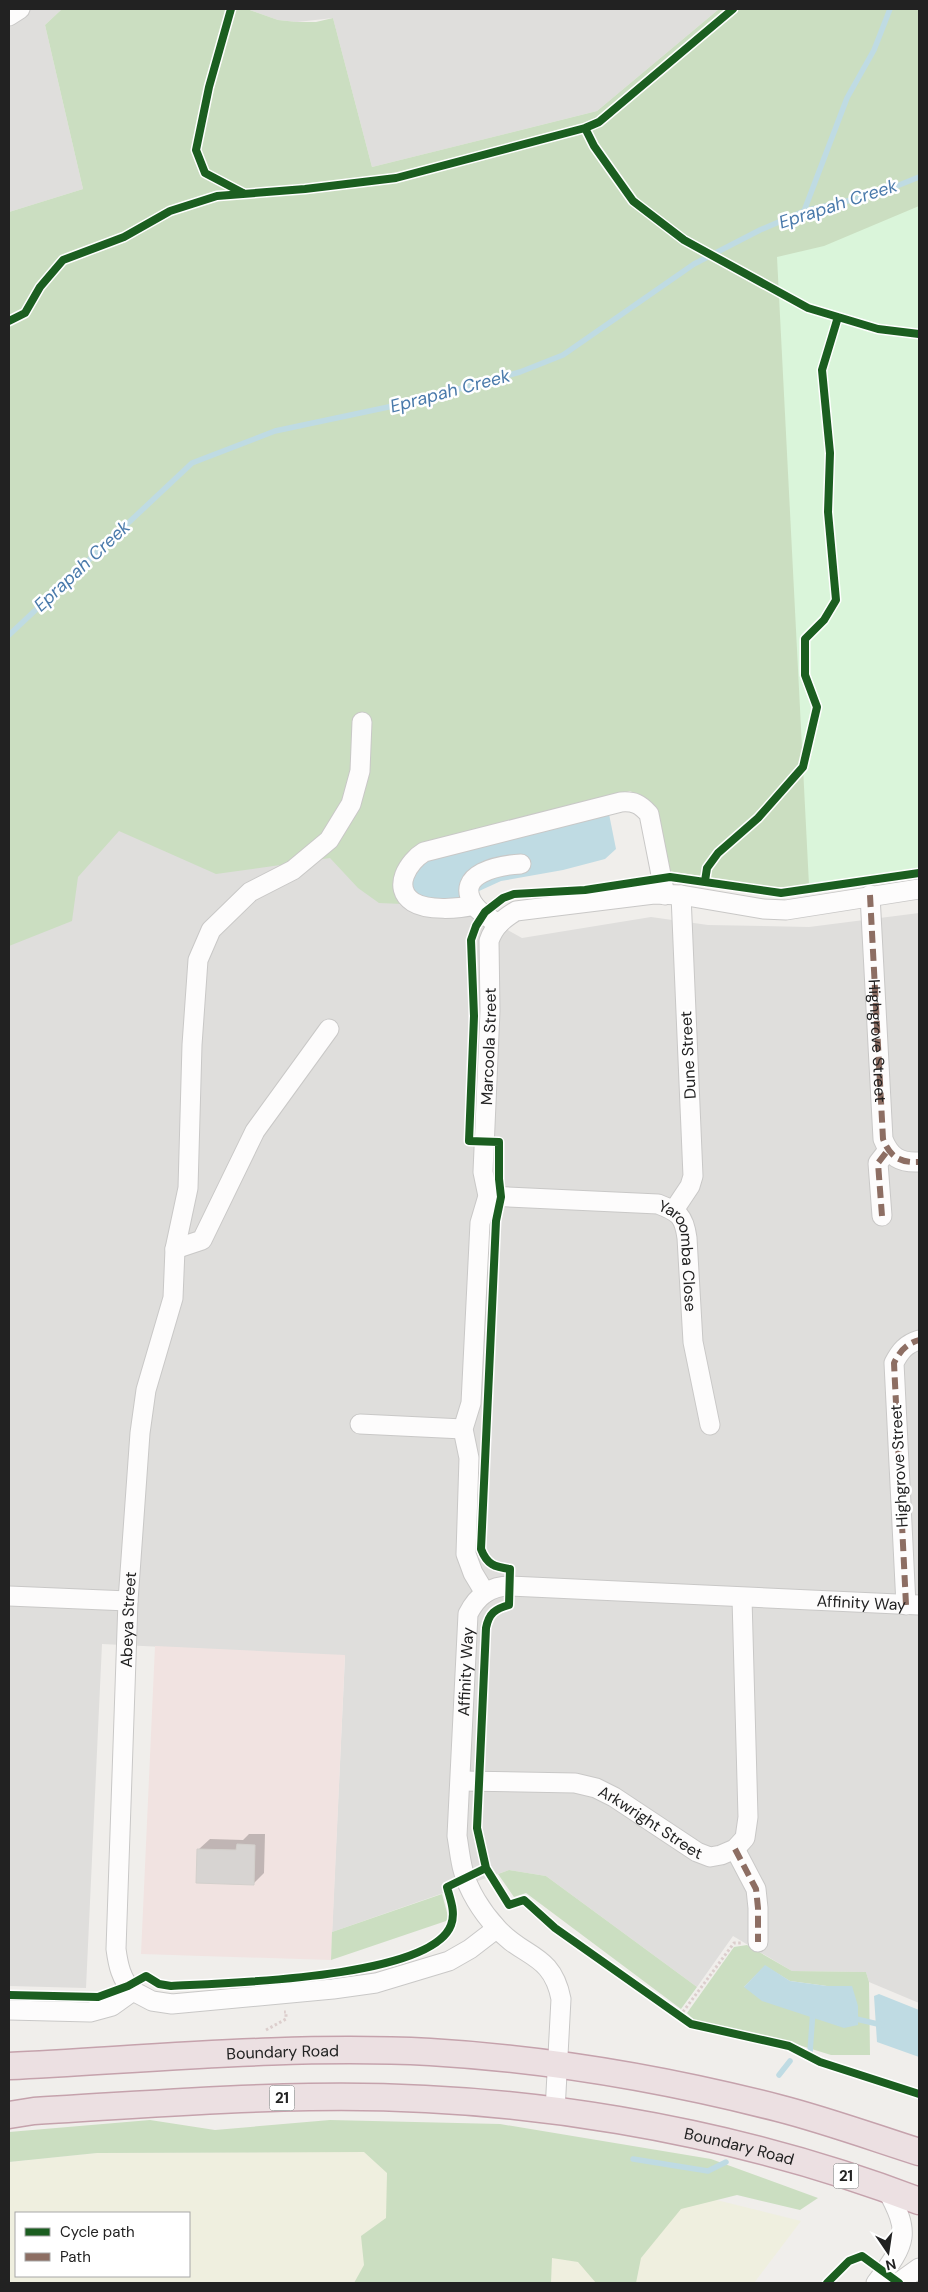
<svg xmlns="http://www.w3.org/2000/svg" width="928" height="2292" viewBox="0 0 928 2292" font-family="'DM Sans',sans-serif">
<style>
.residential{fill:#dfdedc}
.commercial{fill:#f1e3e1}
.farmland{fill:#efefdf;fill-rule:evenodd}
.forest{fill:#cbdec1;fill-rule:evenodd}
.park{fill:#daf5da}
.water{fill:#bfdbe3}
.shadow{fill:#0003}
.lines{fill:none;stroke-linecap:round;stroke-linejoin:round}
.stream{stroke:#bfdbe3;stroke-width:5.5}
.building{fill:#d7d4d2;stroke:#d3d0cc}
.minor-casing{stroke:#c9c8c7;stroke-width:21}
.highway-casing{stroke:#c5a2ac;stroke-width:29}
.path{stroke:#dccecd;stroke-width:3;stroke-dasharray:2.5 2.5;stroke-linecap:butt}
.minor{stroke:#fdfcfc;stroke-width:19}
.highway{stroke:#ece0e2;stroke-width:26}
.quiet{stroke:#8d6e63;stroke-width:6;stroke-dasharray:12 6;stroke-linecap:butt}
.cycleway-casing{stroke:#fff;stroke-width:11}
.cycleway{stroke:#1b5e20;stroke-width:8}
.labels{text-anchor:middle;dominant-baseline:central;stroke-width:5;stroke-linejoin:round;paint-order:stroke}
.shield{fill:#fff;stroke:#646464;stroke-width:1}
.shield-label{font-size:15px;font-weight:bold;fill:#222}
.street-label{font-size:16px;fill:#222;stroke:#fff}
.water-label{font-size:18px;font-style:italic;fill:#4a7aab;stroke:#fff}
</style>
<rect width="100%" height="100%" fill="#f0eeeb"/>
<!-- residential -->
<path class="residential" d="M 9,9 L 62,9 L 45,25 L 83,189 L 9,212 Z
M 247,9 L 719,9 L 597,111 L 372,167 L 333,18 L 297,22 L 278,20 Z
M 9,698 L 466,907 L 522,938 L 651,917 L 708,925 L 809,927 L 919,913 L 919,2003 L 869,1982 L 866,1972 L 792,1971 L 733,1936 L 697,1987 L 546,1876 L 509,1870 L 332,1932 L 345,1656 L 102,1644 L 86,1988 L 9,1986 Z"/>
<!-- commercial -->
<path class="commercial" d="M 155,1646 L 345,1655 L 331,1960 L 141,1954 Z"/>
<!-- farmland -->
<path class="farmland" d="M 495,2151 L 652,2184 L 801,2221 L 754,2283 L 9,2283 L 9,2162 L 97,2153 ZM 16,2213 L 189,2213 L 189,2276 L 16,2276 Z"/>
<!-- forest -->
<path class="forest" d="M 62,9 L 247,9 L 278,20 L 297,22 L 316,22 L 333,18 L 372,167 L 597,111 L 719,9 L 919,9 L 919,863 L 792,887 L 773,887 L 668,871 L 647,799 L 630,791 L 423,845 L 403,904 L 379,903 L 358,888 L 330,858 L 216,874 L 119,831 L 78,877 L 72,921 L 9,946 L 9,212 L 83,189 L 45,25 Z
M 509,1870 L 546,1876 L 697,1987 L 681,2009 L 526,1893 L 514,1897 L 498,1874 Z
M 442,1894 L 449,1920 L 331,1960 L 332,1932 Z
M 747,1945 L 792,1971 L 866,1972 L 869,1982 L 870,2055 L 831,2055 L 789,2042 L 694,2020 L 687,2013 L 734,1947 ZM 765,1966 L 790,1981 L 827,1986 L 852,1986 L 744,1987 Z
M 150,2120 L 215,2130 L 330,2120 L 500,2124 L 711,2159 L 818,2198 L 800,2210 L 737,2195 L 681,2209 L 641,2258 L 636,2283 L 596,2283 L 578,2262 L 552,2258 L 551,2283 L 354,2283 L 364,2265 L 361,2236 L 386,2218 L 387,2173 L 364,2152 L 97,2153 L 9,2162 L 9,2132 Z"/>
<!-- park -->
<path class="park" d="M 919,206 L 919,868 L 809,885 L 777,257 L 824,246 Z"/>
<!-- water -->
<path class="water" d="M 609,814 L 616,849 L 605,859 L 563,870 L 501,881 L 455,902 L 417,898 C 406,878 414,868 433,858 Z
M 765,1965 L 790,1981 L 827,1986 L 852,1986 L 858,2006 L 858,2025 L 844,2028 L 762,2001 L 744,1987 Z
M 879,1994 L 919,2010 L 919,2057 L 877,2042 L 874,1996 Z"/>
<!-- shadow -->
<path class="shadow" d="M 249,1834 L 265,1834 L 264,1873 L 253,1884 L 199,1849 L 210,1839 L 243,1840 Z"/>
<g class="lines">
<!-- stream -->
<path class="stream" d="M 804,211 L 847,98 L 874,50 L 890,9
M 9,635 L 192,463 L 275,431 L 412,402 L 520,372 L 563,355 L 694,264 L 760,230 L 804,211 L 877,194 L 919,177
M 852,2018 L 882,2025
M 810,2052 L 813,2010
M 779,2075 L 790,2061
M 633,2159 L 708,2171 L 726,2162"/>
</g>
<!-- building -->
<path class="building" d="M 237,1844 L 255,1845 L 254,1885 L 196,1883 L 197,1849 L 236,1850 Z"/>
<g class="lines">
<defs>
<g id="minor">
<path d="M 9,16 L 20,9"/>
<path d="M 870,895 L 883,1139 C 890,1157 900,1163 919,1162"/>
<path d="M 474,905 C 459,909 427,911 413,902 C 391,888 409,861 424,852 L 621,802 C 634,801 640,804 649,814 L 665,895"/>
<path d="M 499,924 C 490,919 480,913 474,905 C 453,873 501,865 521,864"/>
<path id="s1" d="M 488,1196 L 658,1204 C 679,1212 684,1216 687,1238 L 693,1342 L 710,1425"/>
<path d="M 674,1210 L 690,1186 L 693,1176 L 681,895"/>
<path d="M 882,1216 L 878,1163 L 888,1150"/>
<path d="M 175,1249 L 202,1240 L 255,1131 L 329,1029"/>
<path d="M 360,1424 L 463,1429"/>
<path id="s2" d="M 485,1593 L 473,1573 L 466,1554 L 469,1458 L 463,1429 L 471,1403 L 480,1223 L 488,1196 L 483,1172 L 490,1011 L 489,941 C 494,926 503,919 516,911 L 654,894 L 681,895 L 763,909 L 786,910 L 919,889"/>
<path d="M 9,1596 L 128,1601"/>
<path d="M 906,1605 L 894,1363 C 900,1351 906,1344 919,1340"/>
<path id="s3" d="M 461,1781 L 575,1783 L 596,1788 L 614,1797 L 697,1852 L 710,1857 L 721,1855 L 735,1849 L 745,1838 L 748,1817 L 742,1598"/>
<path d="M 735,1849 L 756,1889 L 758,1908 L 758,1942"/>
<path id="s4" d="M 133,1991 C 121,1980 118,1964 116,1949 L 128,1601 L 140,1433 L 146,1390 L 173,1298 L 175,1249 L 188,1188 L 192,1045 L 198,960 L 211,930 L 250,892 L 293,870 L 329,840 L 351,804 L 360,771 L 362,722"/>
<path d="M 9,2010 L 90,2012 L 112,2006 L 133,1991 L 152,2001 L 172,2004 L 333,1989 L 376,1983 L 449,1961 L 470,1949 L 496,1929"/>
<path id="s5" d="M 555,2111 L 561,1999 C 552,1952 522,1958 496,1927 C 482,1912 468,1890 463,1870 C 460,1859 459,1847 457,1836 L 468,1614 C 477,1596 490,1586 510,1586 L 919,1605"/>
<path d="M 876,2283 C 907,2242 911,2234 886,2188"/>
<path d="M 898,2283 L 919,2268"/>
</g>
<g id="highway">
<path id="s6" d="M 9,2066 C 149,2059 290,2045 430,2052 C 547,2059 665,2079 778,2108 C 825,2120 872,2137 919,2152"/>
<path id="s7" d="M 9,2115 L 34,2111 C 125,2106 217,2098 309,2097 C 513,2093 728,2128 919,2201"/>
</g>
</defs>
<!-- minor casing -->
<use href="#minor" class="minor-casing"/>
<!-- highway casing -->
<use href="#highway" class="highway-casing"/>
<!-- path -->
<path class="path" d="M 585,128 L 594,146 L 633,201 L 684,240 L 808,308 L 878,329 L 919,334
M 705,881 L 707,868 L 718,853 L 758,818 L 803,767 L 817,707 L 805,675 L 805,639 L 824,620 L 836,600 L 828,512 L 830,453 L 822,370 L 838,317
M 486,1444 L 487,1418
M 477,1829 L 486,1868
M 484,1868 L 486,1868 L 509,1905 L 524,1900 L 555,1928 L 691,2024 L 789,2046 L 820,2062 L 919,2094
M 428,1947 C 456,1928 455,1918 447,1887 L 449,1886
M 680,2016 L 734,1943 L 742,1943
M 266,2030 L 286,2019 L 286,2012 L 284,2012"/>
<!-- minor -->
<use href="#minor" class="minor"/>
<!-- highway -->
<use href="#highway" class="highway"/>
<!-- quiet -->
<g class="quiet">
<path id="s8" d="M 870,895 L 883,1139 C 890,1157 900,1163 919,1162"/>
<path d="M 882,1216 L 878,1163 L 888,1150"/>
<path d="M 906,1605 L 894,1363 C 900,1351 906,1344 919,1340"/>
<path d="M 735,1849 L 756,1889 L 758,1908 L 758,1942"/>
</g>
<defs>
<path id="cycleway" d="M 231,9 L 209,87 L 196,150 L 205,173 L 243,193
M 585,128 L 594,146 L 633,201 L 684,240 L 808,308 L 878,329 L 919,334
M 9,321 L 25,313 L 40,287 L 63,260 L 124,237 L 170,211 L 217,196 L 305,189 L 396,178 L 585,128 L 599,122 L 733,9
M 705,881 L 707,868 L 718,853 L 758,818 L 803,767 L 817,707 L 805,675 L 805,639 L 824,620 L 836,600 L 828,512 L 830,453 L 822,370 L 838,317
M 486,1868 L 477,1828 L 486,1628 C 489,1613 495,1609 509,1605 L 510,1569 C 495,1567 487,1565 481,1549 L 496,1221 L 501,1197 L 499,1179 L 499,1142 L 469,1141 L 474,1016 L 471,940 L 476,926 L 485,912 L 503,898 L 514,894 L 585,890 L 670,877 L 781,893 L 919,873
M 9,1995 L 98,1997 L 128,1986 L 146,1976 L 159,1984 L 171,1986 C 223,1983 431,1979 451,1925 C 456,1912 450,1899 447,1887 L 486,1868 L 509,1905 L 524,1900 L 555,1928 L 691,2024 L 789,2046 L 820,2062 L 919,2094
M 827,2283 L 849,2261 L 862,2256 L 899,2283"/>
</defs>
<!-- cycleway casing -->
<use href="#cycleway" class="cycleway-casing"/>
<!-- cycleway -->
<use href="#cycleway" class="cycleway"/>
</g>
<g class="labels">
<!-- shield labels -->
<g class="shield">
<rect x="269.5" y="2085.5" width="25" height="25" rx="4"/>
<rect x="833.5" y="2163.5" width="25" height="25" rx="4"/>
</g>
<g class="shield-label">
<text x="282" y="2098">21</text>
<text x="846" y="2176">21</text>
</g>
<!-- street labels -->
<g class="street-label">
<text stroke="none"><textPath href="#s8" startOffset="146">Highgrove Street</textPath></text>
<text stroke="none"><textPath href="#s2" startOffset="555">Marcoola Street</textPath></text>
<text transform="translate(688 1055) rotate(-93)">Dune Street</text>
<text stroke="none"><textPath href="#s1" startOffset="232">Yaroomba Close</textPath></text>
<text transform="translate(899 1466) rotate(-93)">Highgrove Street</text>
<text stroke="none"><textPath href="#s5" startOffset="941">Affinity Way</textPath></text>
<text stroke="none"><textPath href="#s4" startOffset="376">Abeya Street</textPath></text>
<text stroke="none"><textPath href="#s5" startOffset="478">Affinity Way</textPath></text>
<text stroke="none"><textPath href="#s3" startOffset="200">Arkwright Street</textPath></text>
<text stroke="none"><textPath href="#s6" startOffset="274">Boundary Road</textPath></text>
<text stroke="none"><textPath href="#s7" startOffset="735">Boundary Road</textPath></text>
</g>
<!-- water labels -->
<g class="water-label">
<text transform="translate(838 204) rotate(-18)">Eprapah Creek</text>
<text transform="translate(450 391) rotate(-15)">Eprapah Creek</text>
<text transform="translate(82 566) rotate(-43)">Eprapah Creek</text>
</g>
</g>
<!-- border -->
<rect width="928" height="2292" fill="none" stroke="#222222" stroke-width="20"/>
<!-- legend -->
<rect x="15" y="2212" width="175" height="65" fill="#ffffff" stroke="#a7a7a7"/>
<rect x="25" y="2228" width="25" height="8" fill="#1b5e20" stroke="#a7a7a7"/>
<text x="60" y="2237" font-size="15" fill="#222222">Cycle path</text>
<rect x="25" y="2253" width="25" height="8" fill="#8d6e63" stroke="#a7a7a7"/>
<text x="60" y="2262" font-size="15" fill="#222222">Path</text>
<!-- north arrow -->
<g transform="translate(888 2252) rotate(167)" stroke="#ffffff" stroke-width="4" paint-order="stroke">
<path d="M0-4L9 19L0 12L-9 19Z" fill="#222222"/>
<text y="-8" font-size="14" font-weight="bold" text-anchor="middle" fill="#222222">N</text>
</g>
</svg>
